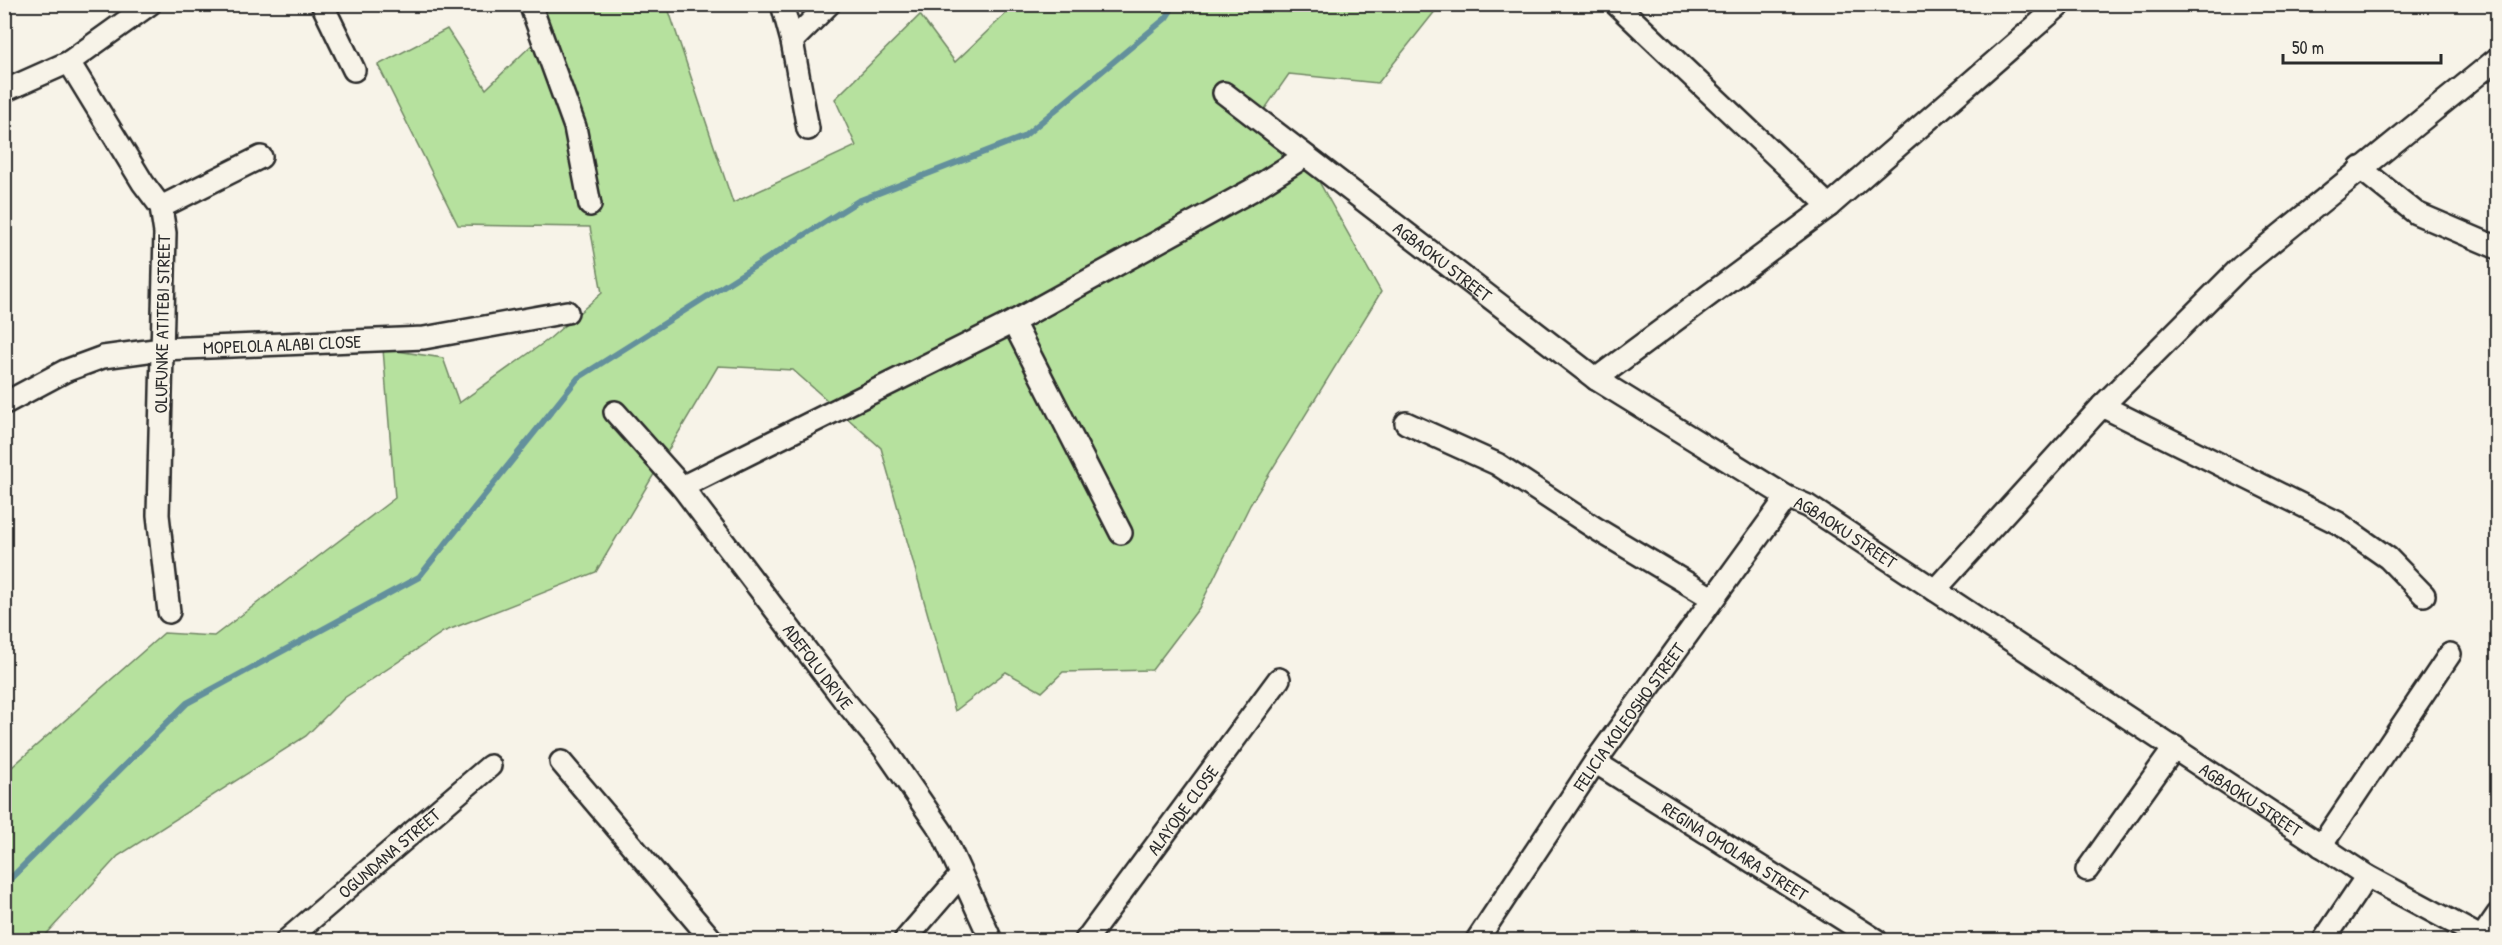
<svg xmlns="http://www.w3.org/2000/svg" width="2502" height="945" viewBox="0 0 2502 945" font-family="'Patrick Hand',sans-serif">
<style>
.green{fill:#b6e19e;stroke:#708664;stroke-width:1.5}
.lines{fill:none;stroke-linecap:round;stroke-linejoin:round}
.stream{stroke:#63909c;stroke-width:6}
.minor-casing{stroke:#2b2b2b;stroke-width:26}
.minor{stroke:#f7f3e8;stroke-width:21}
.labels{text-anchor:middle;dominant-baseline:central;stroke-width:5;stroke-linejoin:round;paint-order:stroke}
.street-label{font-size:18px;fill:#2b2b2b;stroke:#f7f3e8}
</style>
<rect width="100%" height="100%" fill="#f7f3e8"/>
<filter id="ink" filterUnits="userSpaceOnUse"><feTurbulence type="fractalNoise" baseFrequency=".0167" numOctaves="2"/><feDisplacementMap in="SourceGraphic" scale="12" xChannelSelector="R" yChannelSelector="G"/><feConvolveMatrix kernelMatrix="1 2 1 2 8 2 1 2 1" color-interpolation-filters="sRGB"/></filter>
<g filter="url(#ink)">
<!-- green -->
<path class="green" d="M 532,5 L 667,5 L 733,203 L 856,146 L 835,99 L 920,15 L 955,62 L 1015,5 L 1440,5 L 1378,83 L 1289,74 L 1253,126 L 1318,180 L 1381,292 L 1250,505 L 1199,608 L 1152,670 L 1063,672 L 1042,692 L 1006,672 L 955,711 L 881,448 L 793,370 L 718,366 L 596,572 L 443,632 L 344,698 L 306,736 L 118,856 L 41,940 L 5,940 L 4,774 L 164,633 L 214,636 L 395,498 L 383,349 L 443,358 L 459,403 L 549,339 L 602,293 L 590,227 L 458,225 L 378,65 L 447,29 L 486,89 L 542,35 Z"/>
<g class="lines">
<!-- stream -->
<path class="stream" d="M 4,885 L 187,703 L 419,577 L 578,378 L 858,201 L 1023,137 L 1166,18 L 1175,4"/>
<defs>
<g id="minor">
<path d="M 322,4 L 354,70"/>
<path d="M 530,4 L 575,127 L 590,205"/>
<path d="M 782,4 L 792,41 L 808,129"/>
<path d="M 1616,4 L 1829,206"/>
<path d="M 792,41 L 829,4"/>
<path d="M 69,62 L 143,183 L 161,207 L 165,233 L 158,515 L 169,612"/>
<path d="M 4,91 L 69,62 L 150,4"/>
<path id="s1" d="M 1224,93 L 1596,379 L 1787,497 L 1808,506 L 2367,876 L 2486,940"/>
<path d="M 2360,168 L 2416,213 L 2498,248"/>
<path d="M 161,207 L 261,157"/>
<path d="M 1013,322 L 1121,533"/>
<path d="M 1596,379 L 1829,206 L 2061,4"/>
<path id="s2" d="M 7,402 L 65,371 L 103,357 L 162,349 L 424,338 L 567,312"/>
<path d="M 2102,406 L 2338,523 L 2388,558 L 2424,595"/>
<path id="s3" d="M 615,412 L 682,487 L 844,700 L 884,748 L 942,832 L 991,940"/>
<path d="M 1406,423 L 1497,464 L 1595,528 L 1712,598"/>
<path d="M 682,487 L 1013,322 L 1252,190 L 1305,156"/>
<path d="M 1935,590 L 2102,406 L 2241,267 L 2498,58"/>
<path d="M 561,762 L 712,940"/>
<path id="s4" d="M 1595,762 L 1876,940"/>
<path d="M 2321,846 L 2450,654"/>
<path d="M 2087,870 L 2175,747"/>
<path d="M 2482,937 L 2498,914"/>
<path id="s5" d="M 287,940 L 490,766"/>
<path d="M 905,940 L 961,875"/>
<path id="s6" d="M 1086,940 L 1279,679"/>
<path id="s7" d="M 1477,940 L 1595,762 L 1787,497"/>
<path d="M 2324,940 L 2367,876"/>
</g>
</defs>
<!-- minor casing -->
<use href="#minor" class="minor-casing"/>
<!-- minor -->
<use href="#minor" class="minor"/>
</g>
</g>
<g class="labels">
<!-- street labels -->
<g class="street-label">
<text stroke="none"><textPath href="#s1" startOffset="276">AGBAOKU STREET</textPath></text>
<text transform="translate(162 324) rotate(-89)">OLUFUNKE ATITEBI STREET</text>
<text stroke="none"><textPath href="#s2" startOffset="286">MOPELOLA ALABI CLOSE</textPath></text>
<text stroke="none"><textPath href="#s1" startOffset="762">AGBAOKU STREET</textPath></text>
<text stroke="none"><textPath href="#s3" startOffset="326">ADEFOLU DRIVE</textPath></text>
<text stroke="none"><textPath href="#s7" startOffset="270">FELICIA KOLEOSHO STREET</textPath></text>
<text stroke="none"><textPath href="#s1" startOffset="1248">AGBAOKU STREET</textPath></text>
<text stroke="none"><textPath href="#s6" startOffset="162">ALAYODE CLOSE</textPath></text>
<text stroke="none"><textPath href="#s4" startOffset="166">REGINA OMOLARA STREET</textPath></text>
<text stroke="none"><textPath href="#s5" startOffset="134">OGUNDANA STREET</textPath></text>
</g>
</g>
<!-- margin -->
<rect width="2502" height="945" fill="none" stroke="#f7f3e8" stroke-width="24"/>
<rect x="12" y="12" width="2478" height="921" fill="none" stroke="#2b2b2b" stroke-width="2" filter="url(#ink)"/>
<!-- scale -->
<path d="M2283 54v9h158v-9" fill="none" stroke="#2b2b2b" stroke-width="3"/>
<text x="2292" y="54" font-size="18" fill="#2b2b2b" stroke="#f7f3e8" stroke-width="4.5" paint-order="stroke">50 m</text>
</svg>
